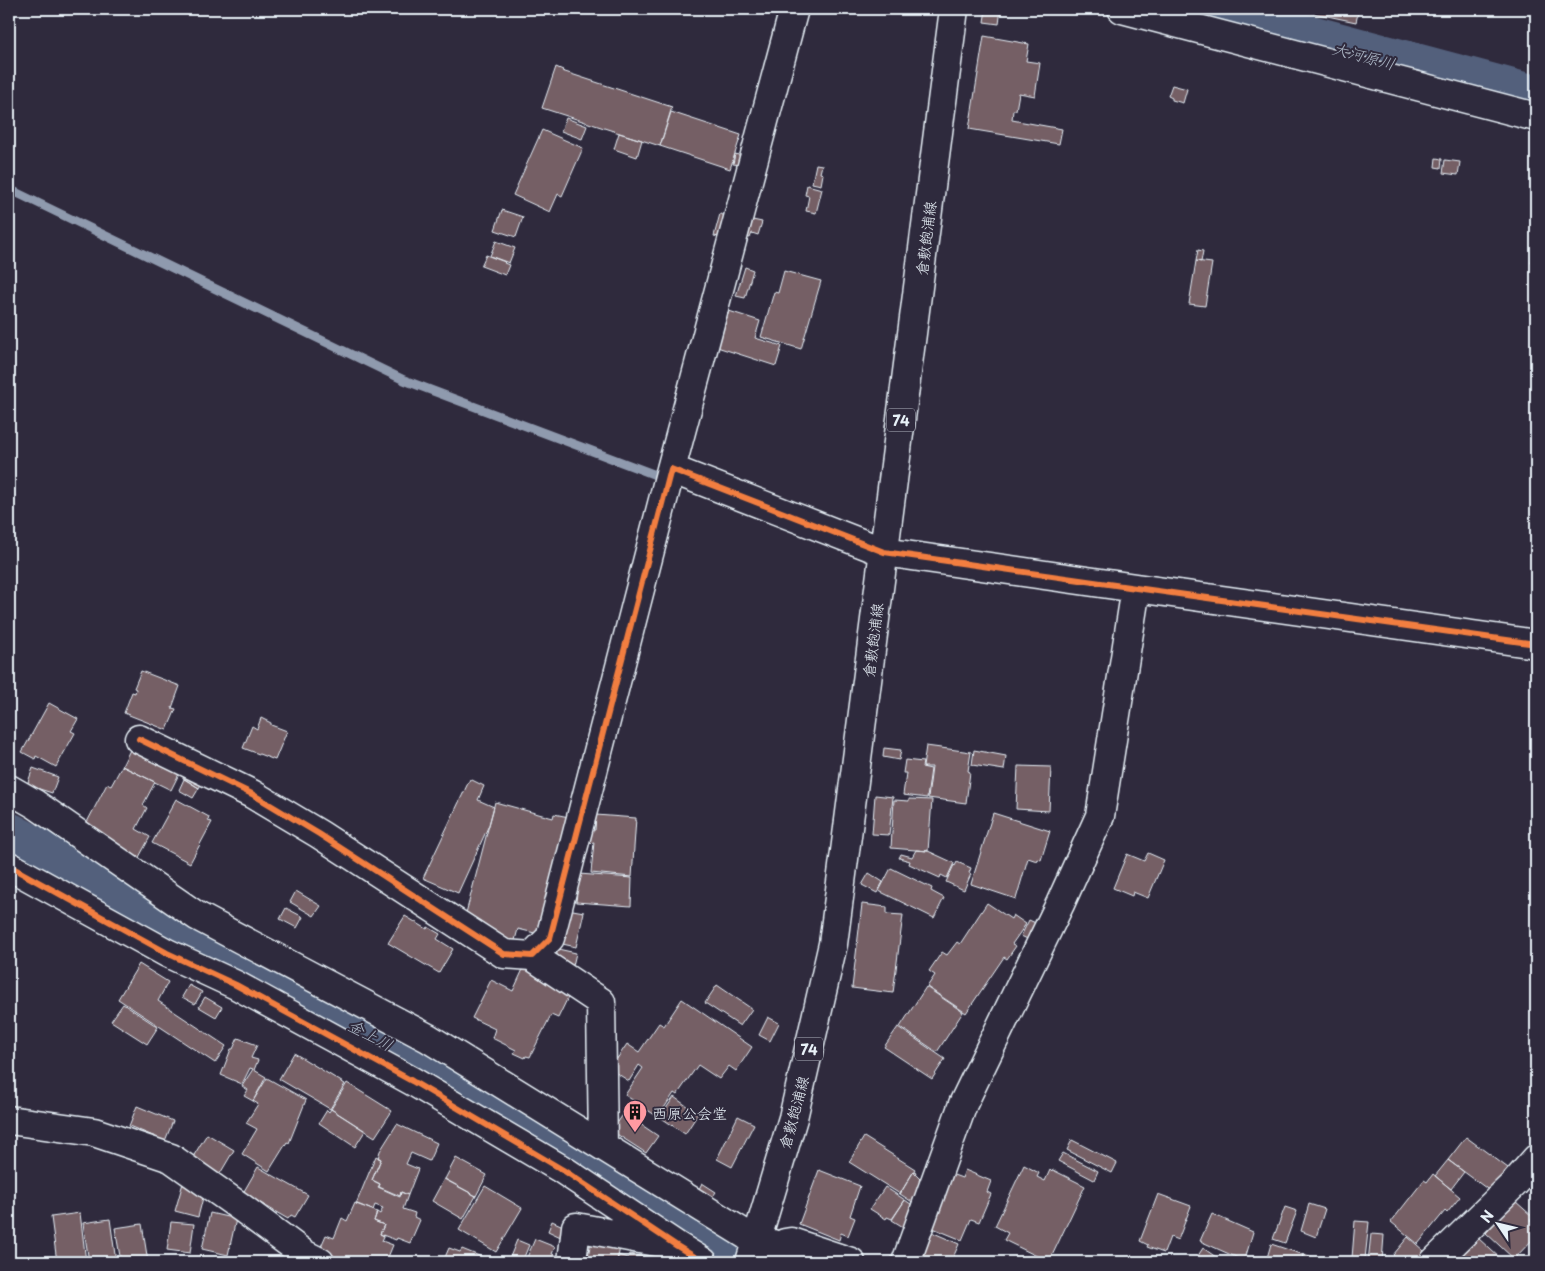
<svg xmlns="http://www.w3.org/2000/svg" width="1545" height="1271" viewBox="0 0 1545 1271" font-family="'Playpen Sans','Klee One',sans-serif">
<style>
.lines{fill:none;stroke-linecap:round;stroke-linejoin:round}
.stream{stroke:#8f9aae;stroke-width:9}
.river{stroke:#53607c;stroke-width:51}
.building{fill:#755e65;stroke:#e8f1f8}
.street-casing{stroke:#e8f1f8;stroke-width:31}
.primary-casing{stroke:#e8f1f8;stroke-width:31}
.street{stroke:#2f2a3d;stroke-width:28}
.primary{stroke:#2f2a3d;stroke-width:28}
.cycleway-casing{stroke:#2f2a3d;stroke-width:9}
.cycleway{stroke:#f27e40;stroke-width:6}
.labels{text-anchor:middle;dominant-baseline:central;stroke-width:4;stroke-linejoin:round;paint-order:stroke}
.shield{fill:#2f2a3d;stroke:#b0b5c0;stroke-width:1}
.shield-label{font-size:14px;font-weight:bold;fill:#e8f1f8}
.street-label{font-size:15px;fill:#e8f1f8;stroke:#2f2a3d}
.poi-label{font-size:15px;fill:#e8f1f8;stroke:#2f2a3d;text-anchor:start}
.water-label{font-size:16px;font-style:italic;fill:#acb7c6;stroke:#2f2a3d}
</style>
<rect width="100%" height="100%" fill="#2f2a3d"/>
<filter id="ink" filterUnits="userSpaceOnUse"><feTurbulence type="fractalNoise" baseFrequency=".02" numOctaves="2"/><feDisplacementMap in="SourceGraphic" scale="10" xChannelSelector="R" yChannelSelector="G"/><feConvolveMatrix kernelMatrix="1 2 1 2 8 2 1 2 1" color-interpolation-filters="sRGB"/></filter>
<g filter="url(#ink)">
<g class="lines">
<!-- stream -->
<path class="stream" d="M 9,189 L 404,380 L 661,477"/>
<!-- river -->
<path class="river" d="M 1193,9 L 1536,101
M 9,838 L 170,927 L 425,1063 L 570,1148 L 722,1250"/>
</g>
<!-- building -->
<path class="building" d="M 986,9 L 1001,9 L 999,24 L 984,22 Z
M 1294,9 L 1359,9 L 1356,22 Z
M 984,36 L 1029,44 L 1026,61 L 1040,63 L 1035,96 L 1019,93 L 1016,110 L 1013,110 L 1012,120 L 1062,129 L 1059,144 L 969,129 Z
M 556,67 L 563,70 L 562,71 L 672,107 L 660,146 L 542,108 Z
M 1172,85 L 1187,89 L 1183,103 L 1172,100 L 1172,98 L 1168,96 Z
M 671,112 L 741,135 L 730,169 L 660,146 Z
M 566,118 L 587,126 L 582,139 L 561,131 Z
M 542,130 L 583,148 L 562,196 L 558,194 L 550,212 L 513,195 Z
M 619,133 L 642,140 L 637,157 L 614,149 Z
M 735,154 L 742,156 L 741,165 L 733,164 Z
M 1436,158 L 1442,159 L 1441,168 L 1435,167 Z
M 1445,160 L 1460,162 L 1458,175 L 1443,173 Z
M 816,164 L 822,165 L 820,173 L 823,174 L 821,185 L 812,183 Z
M 1536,179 L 1536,263 L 1531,263 L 1536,223 L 1534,223 Z
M 807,185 L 822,189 L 816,213 L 806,211 L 809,196 L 805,195 Z
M 502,210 L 523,217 L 516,237 L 495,230 Z
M 720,214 L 732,218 L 728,239 L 714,236 Z
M 748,219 L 762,222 L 758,235 L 752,233 L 750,238 L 743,236 Z
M 496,241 L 515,248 L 509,263 L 490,256 Z
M 1198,250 L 1203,251 L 1201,262 L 1196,261 Z
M 486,255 L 505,262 L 504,263 L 509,265 L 505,275 L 481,266 Z
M 1196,261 L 1212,263 L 1205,306 L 1189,304 Z
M 745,267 L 753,270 L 745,298 L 736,296 Z
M 784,271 L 821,281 L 801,349 L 761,337 L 774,292 L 778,293 Z
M 729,311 L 760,321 L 755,338 L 782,346 L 776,366 L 717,347 Z
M 141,671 L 180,686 L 172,708 L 176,709 L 167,730 L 124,713 L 132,692 L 135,693 L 136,689 L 134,688 Z
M 49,703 L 78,719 L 71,731 L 75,733 L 56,767 L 36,756 L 35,759 L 22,752 Z
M 261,718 L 271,723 L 271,725 L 287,731 L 275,760 L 243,748 L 252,726 L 257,729 Z
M 134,742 L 183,766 L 171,790 L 122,766 Z
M 926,746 L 971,752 L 968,771 L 970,772 L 966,803 L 928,798 L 932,767 L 923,767 Z
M 884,748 L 901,750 L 899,760 L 883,757 Z
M 974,750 L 1006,756 L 1004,770 L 972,765 Z
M 905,760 L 923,762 L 922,767 L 931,769 L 927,798 L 903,795 L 906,773 L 903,773 Z
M 122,766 L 155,782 L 143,805 L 147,808 L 136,829 L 150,837 L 138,859 L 85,826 L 107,784 L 111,786 Z
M 1018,766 L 1051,767 L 1049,811 L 1016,809 Z
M 190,767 L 206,776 L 199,788 L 183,778 Z
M 33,768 L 58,777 L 52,793 L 27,785 Z
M 184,779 L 199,788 L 193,798 L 179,790 Z
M 470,779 L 484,786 L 478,800 L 494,807 L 489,825 L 458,893 L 423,878 Z
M 875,795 L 893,797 L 889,835 L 872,834 Z
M 176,799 L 209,817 L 208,821 L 212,822 L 190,863 L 152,843 Z
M 909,799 L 932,800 L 928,851 L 891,848 L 894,800 L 909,801 Z
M 495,802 L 553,818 L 554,814 L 574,818 L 543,935 L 518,929 L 514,944 L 465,917 Z
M 993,813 L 1050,831 L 1041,860 L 1038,859 L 1037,861 L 1028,858 L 1016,899 L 971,884 Z
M 596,815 L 636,818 L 632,877 L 591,873 L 594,842 L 589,843 L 590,830 L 595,830 Z
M 916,850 L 928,851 L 954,863 L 947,878 L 941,875 L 940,878 L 909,864 L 910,861 L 899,858 L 901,854 L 912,857 Z
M 1148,853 L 1164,860 L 1148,898 L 1133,892 L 1132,896 L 1113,888 L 1127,854 L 1144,861 Z
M 957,862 L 971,868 L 969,873 L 971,874 L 964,890 L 946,882 L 954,865 L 955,866 Z
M 891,868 L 932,888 L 931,891 L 944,898 L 934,918 L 879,891 Z
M 869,873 L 883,882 L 877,893 L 862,885 Z
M 579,874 L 632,878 L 631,906 L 576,902 Z
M 296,891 L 321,906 L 314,916 L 290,902 Z
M 987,903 L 1011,919 L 1013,915 L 1026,924 L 1012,944 L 1016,946 L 1007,959 L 1004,957 L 966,1013 L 927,987 L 935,975 L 929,971 L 942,952 L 947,955 L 957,942 L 960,944 Z
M 862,904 L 887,907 L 887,914 L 903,915 L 893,993 L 852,988 Z
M 286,908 L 303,917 L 297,928 L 280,919 Z
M 567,909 L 584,912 L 576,947 L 558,943 Z
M 405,916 L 427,929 L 428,927 L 440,934 L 437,939 L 453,949 L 439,973 L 388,943 Z
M 1029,920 L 1042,926 L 1034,942 L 1021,936 Z
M 558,949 L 576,953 L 572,970 L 554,966 Z
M 139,964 L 168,982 L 158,1001 L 226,1046 L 215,1063 L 118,999 Z
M 525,965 L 572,989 L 558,1018 L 551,1015 L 530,1057 L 526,1056 L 525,1058 L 514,1053 L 516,1050 L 492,1038 L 495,1029 L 472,1018 L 491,980 L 513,991 Z
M 189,985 L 202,992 L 195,1004 L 182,997 Z
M 717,985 L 752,1009 L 740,1026 L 705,1003 Z
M 926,987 L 963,1012 L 937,1052 L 900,1027 Z
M 205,997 L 222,1007 L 216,1017 L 199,1007 Z
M 682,999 L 752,1047 L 736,1071 L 729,1066 L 719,1079 L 698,1065 L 677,1095 L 674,1093 L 658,1117 L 625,1095 L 643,1068 L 639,1065 L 629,1081 L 610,1069 L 627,1044 L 639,1052 L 659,1023 L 664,1026 Z
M 123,1004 L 158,1027 L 147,1044 L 111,1021 Z
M 768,1017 L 779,1023 L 770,1041 L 759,1035 Z
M 898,1027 L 945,1059 L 932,1079 L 884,1047 Z
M 238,1038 L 257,1045 L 251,1058 L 258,1060 L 254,1070 L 266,1077 L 253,1101 L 244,1096 L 248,1090 L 242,1086 L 253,1069 L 250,1068 L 242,1084 L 221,1075 L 231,1049 L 233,1049 Z
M 294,1053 L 345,1084 L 330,1109 L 279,1079 Z
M 267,1078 L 306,1100 L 289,1143 L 287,1142 L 269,1171 L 242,1154 L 257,1129 L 246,1123 L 258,1104 L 253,1101 Z
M 347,1083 L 392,1111 L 375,1137 L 331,1109 Z
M 674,1097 L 698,1114 L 685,1134 L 660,1117 Z
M 137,1106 L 173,1121 L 165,1141 L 129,1126 Z
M 331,1109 L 365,1131 L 355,1147 L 319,1123 L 327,1110 L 329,1112 Z
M 624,1113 L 658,1136 L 646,1153 L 612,1131 Z
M 738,1116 L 754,1124 L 732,1167 L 717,1159 Z
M 397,1124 L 437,1143 L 429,1161 L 411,1153 L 406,1164 L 418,1169 L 408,1195 L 401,1192 L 400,1196 L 379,1187 L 380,1184 L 372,1180 L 381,1159 L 378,1158 L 380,1151 Z
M 207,1134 L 234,1150 L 218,1177 L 191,1160 Z
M 864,1137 L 915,1169 L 900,1194 L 849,1162 Z
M 1466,1137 L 1508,1168 L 1490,1191 L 1448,1160 Z
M 1072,1140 L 1117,1163 L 1112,1173 L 1067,1150 Z
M 1063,1153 L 1098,1171 L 1094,1180 L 1058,1161 Z
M 376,1156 L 381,1159 L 372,1180 L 380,1184 L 378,1187 L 400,1197 L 401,1192 L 408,1195 L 403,1209 L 415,1213 L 414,1217 L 420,1220 L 410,1243 L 397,1238 L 396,1240 L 380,1234 L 384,1225 L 374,1221 L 377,1212 L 380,1214 L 383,1208 L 375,1205 L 373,1210 L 356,1204 Z
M 456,1158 L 487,1175 L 476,1196 L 445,1179 Z
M 1448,1160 L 1464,1172 L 1451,1189 L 1435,1176 Z
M 1024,1165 L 1039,1173 L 1037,1177 L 1045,1181 L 1050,1170 L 1052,1172 L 1053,1170 L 1085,1186 L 1049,1262 L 1004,1240 L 1008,1233 L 995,1226 Z
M 258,1167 L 308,1195 L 295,1217 L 291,1215 L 288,1219 L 243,1193 Z
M 819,1170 L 860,1186 L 850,1216 L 855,1218 L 848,1236 L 841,1233 L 839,1240 L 799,1224 Z
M 965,1170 L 991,1181 L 987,1192 L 991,1194 L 979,1222 L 971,1219 L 962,1240 L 928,1226 L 951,1174 L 962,1178 Z
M 914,1171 L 916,1172 L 915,1174 L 920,1179 L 919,1181 L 927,1187 L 920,1207 L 900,1194 Z
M 1433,1174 L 1460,1197 L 1447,1213 L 1445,1211 L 1418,1244 L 1391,1222 L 1424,1180 L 1427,1182 Z
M 444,1179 L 476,1196 L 463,1219 L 432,1201 Z
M 183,1183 L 205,1190 L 198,1217 L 175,1211 Z
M 702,1183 L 716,1192 L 711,1199 L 698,1191 Z
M 485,1186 L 522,1208 L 496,1252 L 459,1230 Z
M 885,1187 L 905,1200 L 892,1219 L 887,1217 L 886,1219 L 870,1209 Z
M 1158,1194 L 1191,1206 L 1178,1240 L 1170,1237 L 1164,1253 L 1147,1247 L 1148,1245 L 1140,1241 Z
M 905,1200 L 921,1211 L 908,1230 L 892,1220 Z
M 1515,1201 L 1533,1217 L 1530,1220 L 1535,1225 L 1532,1228 L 1536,1232 L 1536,1236 L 1514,1259 L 1486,1233 Z
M 355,1203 L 377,1212 L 374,1221 L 384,1225 L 380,1234 L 384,1236 L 382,1241 L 393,1245 L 386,1262 L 348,1262 L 319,1251 L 326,1235 L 334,1238 L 342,1218 L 347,1221 Z
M 1309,1204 L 1325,1209 L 1316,1237 L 1301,1231 Z
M 1285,1207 L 1297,1211 L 1285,1243 L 1273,1239 Z
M 80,1213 L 86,1262 L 57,1262 L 51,1217 Z
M 210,1213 L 236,1219 L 228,1255 L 202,1249 Z
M 1212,1214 L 1253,1232 L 1245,1259 L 1243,1258 L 1241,1262 L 1237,1262 L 1238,1258 L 1200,1241 Z
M 110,1219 L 116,1262 L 89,1262 L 83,1223 Z
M 552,1221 L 574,1231 L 569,1241 L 548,1231 Z
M 1355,1221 L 1369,1222 L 1365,1259 L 1352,1258 Z
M 171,1222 L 194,1224 L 190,1253 L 167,1250 Z
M 142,1224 L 148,1262 L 121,1262 L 115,1228 Z
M 927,1230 L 959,1244 L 951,1262 L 914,1262 Z
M 1371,1234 L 1384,1235 L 1382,1262 L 1368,1262 Z
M 1408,1237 L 1424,1251 L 1415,1262 L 1392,1262 L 1396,1258 L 1393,1255 Z
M 1478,1238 L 1502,1260 L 1500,1262 L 1456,1262 Z
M 535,1239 L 555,1247 L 552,1254 L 561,1257 L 558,1262 L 525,1262 Z
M 517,1240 L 529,1245 L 522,1262 L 508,1262 Z
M 591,1241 L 620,1247 L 617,1262 L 587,1262 Z
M 1271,1244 L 1304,1255 L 1302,1262 L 1263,1262 L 1264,1257 L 1267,1258 Z
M 449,1248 L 460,1252 L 462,1249 L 494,1262 L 443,1262 Z
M 1203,1248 L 1223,1262 L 1185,1262 L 1188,1258 L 1194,1262 Z
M 630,1254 L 656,1259 L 656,1262 L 617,1262 L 618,1255 L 628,1258 Z
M 1304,1254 L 1315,1258 L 1313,1262 L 1302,1262 Z
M 666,1255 L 678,1262 L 665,1262 Z"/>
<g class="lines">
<defs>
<path id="street" d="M 1122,9 L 1536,117
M 671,469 L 794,9
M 139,739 L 252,794 L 319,834 L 504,954 L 532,956 L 550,938 L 671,469 L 884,552 L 1136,588 L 1536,644
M 9,789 L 35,804 L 197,916 L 428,1038 L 756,1241 L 773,1244 L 804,1262
M 9,866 L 167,953 L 236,985 L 412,1081 L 563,1170 L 677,1246 L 703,1262
M 532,956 L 601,1002 L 603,1146
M 9,1120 L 94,1132 L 171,1158 L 242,1208 L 304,1254 L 320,1262
M 785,1243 L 791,1242 L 851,1262
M 572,1262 L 576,1227 L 666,1244
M 906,1262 L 963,1104 L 1060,904 L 1100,816 L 1136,588
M 1434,1262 L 1515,1183 L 1536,1159"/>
<path id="primary" d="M 750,1262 L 793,1118 L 833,944 L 954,9"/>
</defs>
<!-- street casing -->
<use href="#street" class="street-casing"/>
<!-- primary casing -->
<use href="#primary" class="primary-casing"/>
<!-- street -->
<use href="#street" class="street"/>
<!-- primary -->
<use href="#primary" class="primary"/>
<defs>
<path id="cycleway" d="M 139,739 L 252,794 L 319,834 L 504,954 L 532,956 L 550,938 L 671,469 L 884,552 L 1136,588 L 1536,644
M 9,866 L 167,953 L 236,985 L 412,1081 L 563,1170 L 677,1246 L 703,1262"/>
</defs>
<!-- cycleway casing -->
<use href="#cycleway" class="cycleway-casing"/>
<!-- cycleway -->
<use href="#cycleway" class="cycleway"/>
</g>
</g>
<!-- icons -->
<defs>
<symbol id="building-pin" viewBox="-11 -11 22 30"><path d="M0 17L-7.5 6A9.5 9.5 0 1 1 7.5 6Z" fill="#ff9aa2" stroke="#2f2a3d"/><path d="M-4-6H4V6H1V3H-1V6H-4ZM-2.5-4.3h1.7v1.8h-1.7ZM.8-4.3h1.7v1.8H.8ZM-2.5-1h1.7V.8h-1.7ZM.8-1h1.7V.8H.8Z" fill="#111"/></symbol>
</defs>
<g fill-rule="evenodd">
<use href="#building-pin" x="621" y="1098" width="28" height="38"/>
</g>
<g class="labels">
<!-- shield labels -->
<g class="shield">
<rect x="887" y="408.5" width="28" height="23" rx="4"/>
<rect x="795" y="1037.5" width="28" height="23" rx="4"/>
</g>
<g class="shield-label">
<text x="901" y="420">74</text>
<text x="809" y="1049">74</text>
</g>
<!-- street labels -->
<g class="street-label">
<text transform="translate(925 238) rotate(-83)">倉敷飽浦線</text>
<text transform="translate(872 640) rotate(-83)">倉敷飽浦線</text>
<text transform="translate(793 1112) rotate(-75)">倉敷飽浦線</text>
</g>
<!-- poi labels -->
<g class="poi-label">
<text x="652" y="1112">西原公会堂</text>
</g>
<!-- water labels -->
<g class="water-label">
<text transform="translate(1364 55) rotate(15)">大河原川</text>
<text transform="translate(371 1034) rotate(28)">金上川</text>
</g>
</g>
<!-- margin -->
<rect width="1545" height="1271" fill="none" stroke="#2f2a3d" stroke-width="30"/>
<rect x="15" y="15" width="1515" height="1241" fill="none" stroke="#e8f1f8" stroke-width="2" filter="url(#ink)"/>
<!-- north arrow -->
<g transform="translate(1498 1224) rotate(305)" stroke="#2f2a3d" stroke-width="4" paint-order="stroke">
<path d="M0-4L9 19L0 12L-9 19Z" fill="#e8f1f8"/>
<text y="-8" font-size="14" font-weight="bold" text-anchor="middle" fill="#e8f1f8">N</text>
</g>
</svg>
